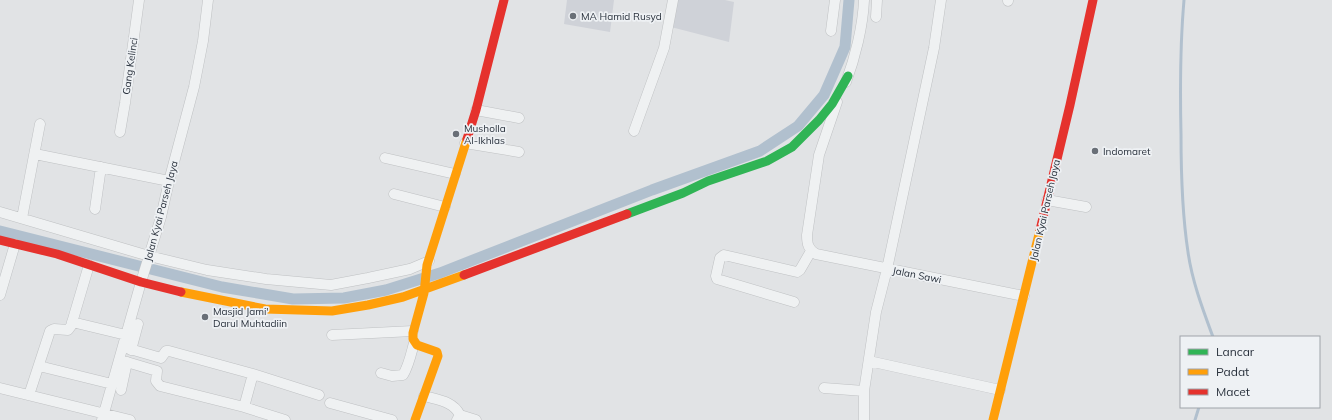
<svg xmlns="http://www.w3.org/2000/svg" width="1332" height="420" viewBox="0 0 1332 420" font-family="Mulish,sans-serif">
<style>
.built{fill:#cfd2d8}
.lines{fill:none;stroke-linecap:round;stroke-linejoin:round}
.stream{stroke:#b1c0ce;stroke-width:3}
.canal{stroke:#b1c0ce;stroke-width:11}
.street-casing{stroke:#bfc1c3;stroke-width:11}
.street{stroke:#eff1f2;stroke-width:10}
.fast{stroke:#30b455;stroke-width:9}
.slow{stroke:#ff9f0a;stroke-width:9}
.jam{stroke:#e5322d;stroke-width:9}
.poi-dot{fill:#696f77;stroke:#eef1f4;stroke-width:1.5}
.labels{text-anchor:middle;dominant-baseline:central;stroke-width:3.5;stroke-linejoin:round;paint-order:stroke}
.poi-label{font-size:10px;fill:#29313c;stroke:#eef1f4;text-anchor:start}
.street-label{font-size:10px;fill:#29313c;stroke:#eef1f4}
</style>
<rect width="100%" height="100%" fill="#e1e3e5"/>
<!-- built -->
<path class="built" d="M 567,0 L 614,0 L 610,32 L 564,24 Z
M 675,0 L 725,0 L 734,2 L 729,42 L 671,27 Z"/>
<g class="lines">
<!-- stream -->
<path class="stream" d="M 1184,0 C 1180,45 1180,89 1181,134 C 1181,174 1182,213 1188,252 C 1192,281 1203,310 1213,337
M 1195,420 L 1199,407"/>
<!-- canal -->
<path class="canal" d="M 0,231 L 222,287 L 293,299 L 344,298 L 386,290 L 440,273 L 652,190 L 760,151 L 798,126 L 824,95 L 845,47 L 849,0"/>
<defs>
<path id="street" d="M 1008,1 L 1008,0
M 876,17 L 877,0
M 831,31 L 835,0
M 846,82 C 855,58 863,26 864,0
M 837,102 L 819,155 L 807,235 C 807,244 808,249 816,254 L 1024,296
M 476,110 L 519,118
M 634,131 L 664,48 L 673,0
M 120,132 L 125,103 L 139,0
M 465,143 L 519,152
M 35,154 L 169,181
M 385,158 L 455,174
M 394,194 L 445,207
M 1047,200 L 1086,207
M 95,209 L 101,167
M 0,212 L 149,256 L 207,270 L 266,279 L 331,285 L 368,278 L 410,269 L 429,261
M 22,218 L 40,124
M 0,295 L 15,244
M 794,302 L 717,279 L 716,276 L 720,258 L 724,255 L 797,272 L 800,270 L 811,251
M 72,322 L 126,335
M 332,335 L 413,331
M 123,347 L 161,358 L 166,351 L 169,351 L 253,374 L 244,407
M 131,350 L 138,324
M 120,360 L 157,371 L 156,381 L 160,386 L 244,407 L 285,420
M 869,361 L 1000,390
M 39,366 L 112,384
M 381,373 L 392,376 L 403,375 C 409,365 411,354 414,343
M 253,374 L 319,395
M 0,388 L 130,420
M 824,388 L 864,391
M 121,390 L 127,362
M 29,395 L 50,331 L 54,329 L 68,330 L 71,326 L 89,265
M 424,396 C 438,400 453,401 460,415 L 457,420
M 330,403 L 392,420
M 460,415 L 476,420
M 102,420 L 141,282 L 161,217 L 169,181 L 194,87 L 203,41 L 208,0
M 864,420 L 864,391 L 876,312 L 887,269 L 934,48 L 941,0"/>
</defs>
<!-- street casing -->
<use href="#street" class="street-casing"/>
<!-- street -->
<use href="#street" class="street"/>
<!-- fast -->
<path class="fast" d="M 627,214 L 683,193 L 708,181 L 767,161 L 792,147 L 819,120 L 832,104 L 848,76"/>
<!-- slow -->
<path class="slow" d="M 181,292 L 265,309 L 332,311 L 368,305 L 403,297 L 464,275
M 415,420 L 438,356 L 437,352 L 417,345 L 413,339 L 413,333 L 424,293 L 427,265 L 467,139
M 993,420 L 1040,230"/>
<!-- jam -->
<path class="jam" d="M 467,139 L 476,110 L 504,0
M 1040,230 L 1070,105 L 1093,0
M 0,240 L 57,254 L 141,282 L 181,292
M 464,275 L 627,214"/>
</g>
<!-- markers -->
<g class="poi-dot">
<circle cx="573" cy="16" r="4"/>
<circle cx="456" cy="134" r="4"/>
<circle cx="1095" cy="151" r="4"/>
<circle cx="205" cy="317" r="4"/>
</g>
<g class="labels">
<!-- poi labels -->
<g class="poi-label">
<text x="581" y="16">MA Hamid Rusyd</text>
<text x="464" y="128">Musholla<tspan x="464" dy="12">Al-Ikhlas</tspan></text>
<text x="1103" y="151">Indomaret</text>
<text x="213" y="311">Masjid Jami'<tspan x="213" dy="12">Darul Muhtadiin</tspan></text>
</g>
<!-- street labels -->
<g class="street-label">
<text transform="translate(130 66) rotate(-82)">Gang Kelinci</text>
<text transform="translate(1045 210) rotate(-77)">Jalan Kyai Parseh Jaya</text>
<text transform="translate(161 211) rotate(-75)">Jalan Kyai Parseh Jaya</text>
<text transform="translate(917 275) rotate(11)">Jalan Sawi</text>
</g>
</g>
<!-- legend -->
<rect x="1180" y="336" width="140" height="72" fill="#eef1f4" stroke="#9fa4aa"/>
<rect x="1188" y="349" width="20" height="6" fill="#30b455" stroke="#9fa4aa"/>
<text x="1216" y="356" font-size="12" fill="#29313c">Lancar</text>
<rect x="1188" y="369" width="20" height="6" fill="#ff9f0a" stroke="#9fa4aa"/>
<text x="1216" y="376" font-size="12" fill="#29313c">Padat</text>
<rect x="1188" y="389" width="20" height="6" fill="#e5322d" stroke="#9fa4aa"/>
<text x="1216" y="396" font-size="12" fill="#29313c">Macet</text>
</svg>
